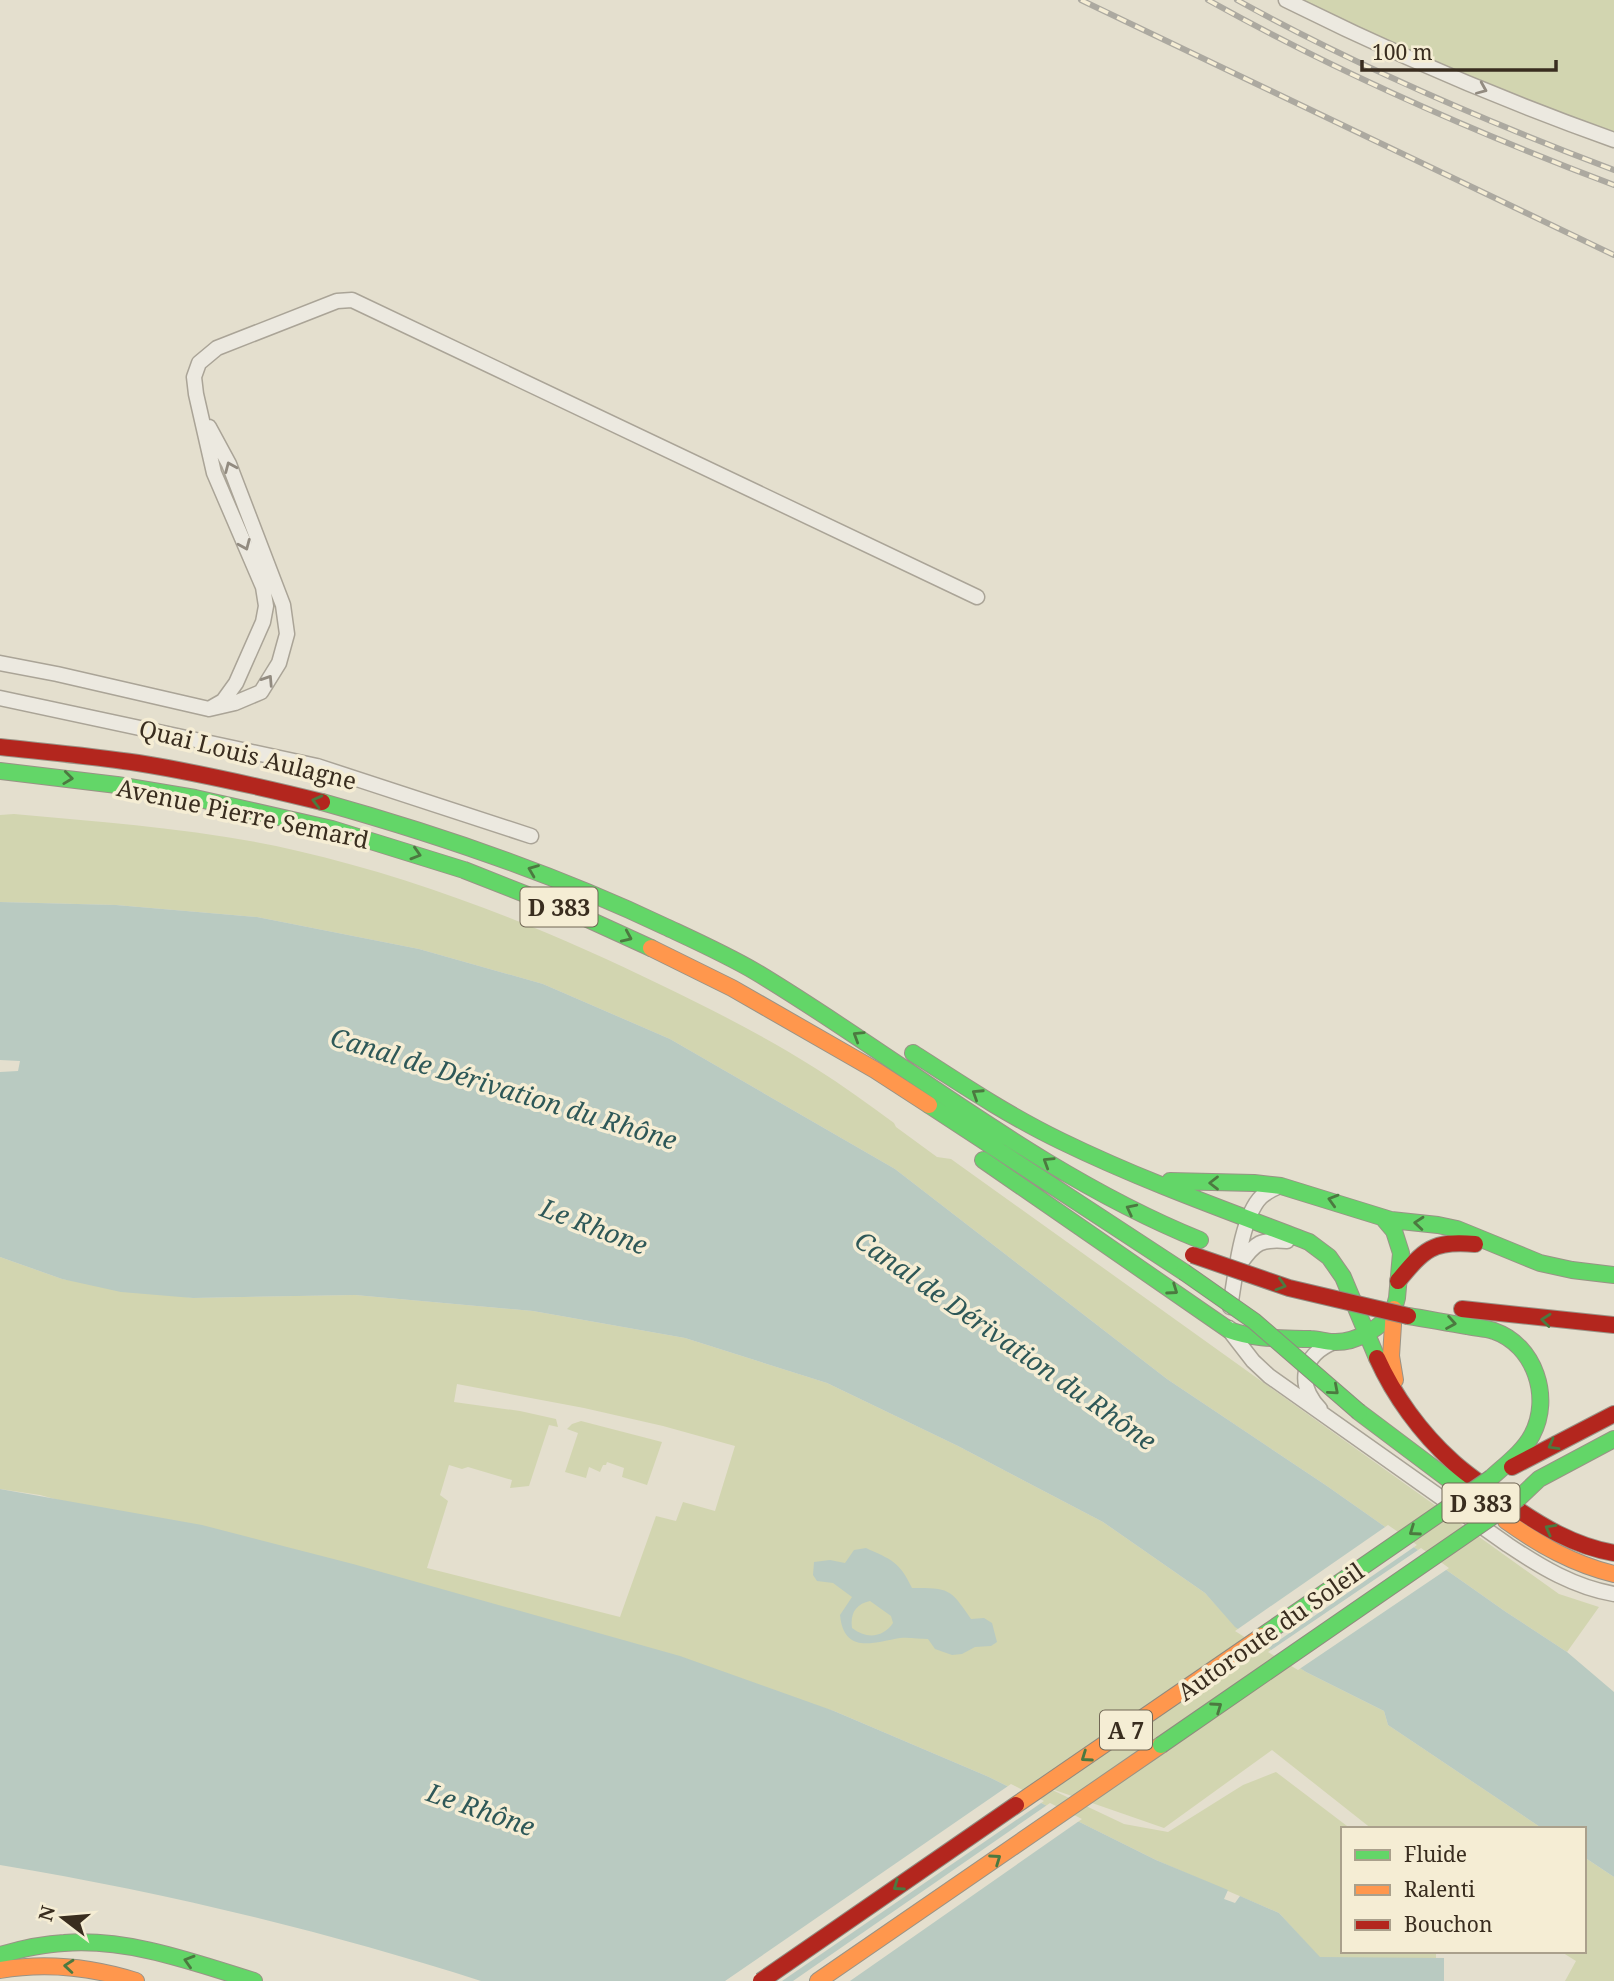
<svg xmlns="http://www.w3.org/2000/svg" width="1614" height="1981" viewBox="0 0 1614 1981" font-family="'Noto Serif',serif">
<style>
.green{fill:#d2d5b0;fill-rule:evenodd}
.water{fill:#b9cac1;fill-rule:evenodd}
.pier{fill:#e4dfce}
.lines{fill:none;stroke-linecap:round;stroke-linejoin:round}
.street-casing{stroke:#aaa497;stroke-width:17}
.fast-casing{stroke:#999386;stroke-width:18}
.slow-casing{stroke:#999386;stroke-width:18}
.jam-casing{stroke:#999386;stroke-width:18}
.street{stroke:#ece9e0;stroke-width:14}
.fast{stroke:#63d668;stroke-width:16}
.slow{stroke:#ff974d;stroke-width:16}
.jam{stroke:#b3261e;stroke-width:16}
.rail-casing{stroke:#aca9a0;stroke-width:6}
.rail{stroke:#f5edd4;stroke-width:3.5;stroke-dasharray:10;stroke-linecap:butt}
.fast-bridge-casing{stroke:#8f897e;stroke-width:18;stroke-linecap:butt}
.slow-bridge-casing{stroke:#8f897e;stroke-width:18;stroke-linecap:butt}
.jam-bridge-casing{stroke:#8f897e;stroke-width:18;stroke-linecap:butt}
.fast-bridge{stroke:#63d668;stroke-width:16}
.slow-bridge{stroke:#ff974d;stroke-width:16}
.jam-bridge{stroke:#b3261e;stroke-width:16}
.oneway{stroke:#928b80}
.oneway2{stroke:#4c7940}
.labels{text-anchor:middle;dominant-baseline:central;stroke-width:7;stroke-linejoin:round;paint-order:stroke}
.shield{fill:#f5edd4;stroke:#716755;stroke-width:2}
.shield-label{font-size:23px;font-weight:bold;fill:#392d1f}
.street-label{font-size:24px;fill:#392d1f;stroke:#f5edd4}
.water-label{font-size:26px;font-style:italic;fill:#2e5858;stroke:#f5edd4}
</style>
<rect width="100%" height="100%" fill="#e4dfce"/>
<!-- green -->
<path class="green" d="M 1299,0 L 1614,0 L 1614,134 L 1436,64 Z
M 14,814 C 110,823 205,829 298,851 C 424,880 546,929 661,985 C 713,1010 766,1037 815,1068 C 842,1085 868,1104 894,1123 L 896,1127 L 937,1157 L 951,1159 L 1559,1594 L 1599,1607 L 1567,1652 L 1506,1612 L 1327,1486 L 1167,1379 L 895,1169 L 670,1039 L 543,984 L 419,949 L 257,917 L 116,905 L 0,902 L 0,815 Z
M 0,1257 L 62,1279 L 193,1298 L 355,1295 L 533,1311 L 685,1338 L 827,1383 L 958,1446 L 1103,1522 L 1205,1593 L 1236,1627 L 1306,1672 L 1384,1711 L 1388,1725 L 1543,1829 L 1372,1829 L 1272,1750 L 1164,1828 L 1046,1787 L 1124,1824 L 1168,1832 L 1243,1785 L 1276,1772 L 1351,1829 L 1343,1829 L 1343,1951 L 1436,1951 L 1436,1958 L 1320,1958 L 1279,1913 L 1156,1860 L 989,1777 L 834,1711 L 40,1495 L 0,1489 ZM 457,1384 L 584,1408 L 663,1426 L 735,1446 L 715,1511 L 683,1502 L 676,1521 L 656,1516 L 620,1617 L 427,1568 L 448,1501 L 440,1495 L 449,1465 L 462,1469 L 468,1467 L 512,1480 L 510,1488 L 529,1486 L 549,1425 L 558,1427 L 556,1419 L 520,1411 L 454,1402 Z
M 581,1421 L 662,1442 L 647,1485 L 622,1477 L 624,1468 L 607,1462 L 606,1465 L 603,1465 L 600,1472 L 589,1467 L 586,1478 L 565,1472 L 578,1433 L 567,1429 L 572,1424 Z
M 1584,1857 L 1614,1877 L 1614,1981 L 1565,1981 L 1576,1961 L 1560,1951 L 1584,1951 Z"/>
<!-- water -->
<path class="water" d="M 0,902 L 116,905 L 257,917 L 419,949 L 543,984 L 670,1039 L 895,1169 L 1167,1379 L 1327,1486 L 1506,1612 L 1567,1652 L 1614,1692 L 1614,1877 L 1584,1857 L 1584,1829 L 1543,1829 L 1388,1725 L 1384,1711 L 1306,1672 L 1235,1627 L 1205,1593 L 1103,1522 L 958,1446 L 827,1383 L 685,1338 L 533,1311 L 355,1295 L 193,1298 L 121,1292 L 62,1279 L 0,1257 L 0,1072 L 18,1071 L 20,1061 L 0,1060 Z
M 0,1489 L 202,1525 L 353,1564 L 680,1656 L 834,1711 L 989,1777 L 1156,1860 L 1228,1890 L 1224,1899 L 1235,1903 L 1240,1896 L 1279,1913 L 1320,1957 L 1444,1958 L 1444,1981 L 481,1981 C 324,1931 163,1892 0,1865 Z
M 866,1548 C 892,1560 899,1561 912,1588 C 949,1588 950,1588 971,1619 L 984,1618 L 992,1623 L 997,1642 L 991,1646 L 975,1647 L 962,1654 L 952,1655 L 935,1649 L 928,1639 C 919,1639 909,1637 900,1638 C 872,1643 844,1654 840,1615 L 852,1597 L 833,1583 L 817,1581 L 813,1575 L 814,1562 L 830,1560 L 845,1563 L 854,1550 ZM 870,1601 L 891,1616 L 893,1623 C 883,1638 866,1639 852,1628 C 850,1613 856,1604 870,1601 Z"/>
<!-- pier -->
<path class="pier" d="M 1388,1525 L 1417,1545 L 1265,1650 L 1235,1631 Z
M 1421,1548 L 1449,1568 L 1298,1670 L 1268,1652 Z
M 1011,1784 L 1044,1801 L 782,1981 L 725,1981 Z
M 1050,1803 L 1082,1819 L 850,1981 L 793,1981 Z"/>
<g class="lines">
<defs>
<path id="street" d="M 1286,0 C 1392,53 1502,100 1614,140
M 0,663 L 57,674 L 209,709 L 235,703 L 261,692 L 279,663 L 287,634 L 283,605 L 229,464 L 209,427
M 0,698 L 317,766 L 531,836
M 209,709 L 223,701 L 236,683 L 263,622 L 266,606 L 263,587 L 214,473 L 196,394 L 194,377 L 199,363 L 217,348 L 337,301 L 352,300 L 977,597
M 1240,1264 C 1255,1242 1261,1239 1287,1241
M 1230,1307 C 1235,1279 1241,1217 1261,1197 C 1266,1192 1273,1189 1280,1186
M 1229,1328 L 1229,1330 L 1253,1361 L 1269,1376 L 1508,1545 C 1541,1567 1574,1587 1614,1594
M 1320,1409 C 1296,1384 1302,1355 1334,1342"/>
<path id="fast" d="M 0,771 L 117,785 L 195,798 L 332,829 L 464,870 L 581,916 L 651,948
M 322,802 C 440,835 555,874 666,927 C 696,941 727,955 756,972 C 904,1061 1039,1175 1200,1240
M 913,1053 C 961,1084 1009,1116 1061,1141 C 1141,1180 1225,1210 1309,1242 L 1329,1257 L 1343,1277 L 1377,1358
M 929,1105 L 1184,1272
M 983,1160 L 1229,1330
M 1170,1181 L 1254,1183 L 1281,1186
M 1281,1186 L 1391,1220 L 1438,1225 L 1457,1229 L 1540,1263 L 1572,1270 L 1614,1275
M 1408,1316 C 1428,1319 1447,1323 1467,1326 C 1476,1328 1486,1328 1494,1331 C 1535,1345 1552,1398 1532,1435 C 1523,1452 1505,1465 1491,1478
M 1229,1330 C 1257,1340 1282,1338 1311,1339 C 1318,1339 1326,1342 1333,1342 C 1356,1343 1382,1328 1394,1309 L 1397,1298 L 1401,1253 L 1394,1231 L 1383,1218
M 1359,1412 L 1476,1500
M 1519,1498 L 1539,1479 L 1614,1439
M 0,1955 C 21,1949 42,1944 64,1943 C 128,1938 193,1962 254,1981"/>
<path id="slow" d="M 651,948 L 732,988 L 875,1070 L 929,1105
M 1394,1309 L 1391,1356 L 1395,1380
M 1506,1521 C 1540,1545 1573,1564 1614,1574
M 0,1970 C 47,1962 91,1967 136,1981
M 818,1981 L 1161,1745"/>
<path id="jam" d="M 0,747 C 46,752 92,756 138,763 C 200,773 261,787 322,802
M 1398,1281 C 1424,1250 1432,1240 1475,1244
M 1462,1309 L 1614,1325
M 1377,1358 C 1394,1396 1421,1433 1452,1461 C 1469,1477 1489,1489 1508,1503 C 1541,1526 1574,1546 1614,1553
M 1512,1467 L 1614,1414"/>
</defs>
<!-- street casing -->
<use href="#street" class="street-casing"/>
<!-- fast casing -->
<use href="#fast" class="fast-casing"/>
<!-- slow casing -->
<use href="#slow" class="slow-casing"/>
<!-- jam casing -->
<use href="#jam" class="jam-casing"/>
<!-- street -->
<use href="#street" class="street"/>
<!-- fast -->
<use href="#fast" class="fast"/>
<!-- slow -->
<use href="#slow" class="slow"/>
<!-- jam -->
<use href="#jam" class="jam"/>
<defs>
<path id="rail" d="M 1081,0 L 1614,255
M 1208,0 C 1339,73 1474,132 1614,185
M 1237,0 C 1358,67 1485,121 1614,170"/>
</defs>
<!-- rail casing -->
<use href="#rail" class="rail-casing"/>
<!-- rail -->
<use href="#rail" class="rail"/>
<defs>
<path id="fast-bridge" d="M 1184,1272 L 1254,1321 L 1359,1412
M 1262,1636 L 1491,1478
M 1161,1745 L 1519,1498"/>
<path id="slow-bridge" d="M 1016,1805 L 1262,1636"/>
<path id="jam-bridge" d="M 1193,1255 L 1289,1288 L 1408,1316
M 761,1981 L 1016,1805"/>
</defs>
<!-- fast-bridge casing -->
<use href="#fast-bridge" class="fast-bridge-casing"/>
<!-- slow-bridge casing -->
<use href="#slow-bridge" class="slow-bridge-casing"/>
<!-- jam-bridge casing -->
<use href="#jam-bridge" class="jam-bridge-casing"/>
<!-- fast-bridge -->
<use href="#fast-bridge" class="fast-bridge"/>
<!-- slow-bridge -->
<use href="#slow-bridge" class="slow-bridge"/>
<!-- jam-bridge -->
<use href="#jam-bridge" class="jam-bridge"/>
</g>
<!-- one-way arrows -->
<defs><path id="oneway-chevron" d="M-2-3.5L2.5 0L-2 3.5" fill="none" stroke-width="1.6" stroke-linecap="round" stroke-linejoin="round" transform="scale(1.75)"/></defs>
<g class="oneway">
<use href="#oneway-chevron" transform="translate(1482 89) rotate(23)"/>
<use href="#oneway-chevron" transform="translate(230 467) rotate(-113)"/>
<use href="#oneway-chevron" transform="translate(245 545) rotate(67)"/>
<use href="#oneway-chevron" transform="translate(268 680) rotate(-57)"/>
</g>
<g class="oneway2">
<use href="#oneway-chevron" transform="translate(68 778) rotate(7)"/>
<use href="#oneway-chevron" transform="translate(317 801) rotate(-166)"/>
<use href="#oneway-chevron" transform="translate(416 854) rotate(17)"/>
<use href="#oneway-chevron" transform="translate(533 870) rotate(-158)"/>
<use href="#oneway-chevron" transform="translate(627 937) rotate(24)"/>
<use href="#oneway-chevron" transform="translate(858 1036) rotate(-148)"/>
<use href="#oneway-chevron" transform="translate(977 1094) rotate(-147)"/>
<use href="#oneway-chevron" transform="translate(1048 1162) rotate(-148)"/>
<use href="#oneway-chevron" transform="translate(1214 1183) rotate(180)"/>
<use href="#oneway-chevron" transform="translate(1333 1200) rotate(-164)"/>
<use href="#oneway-chevron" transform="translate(1131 1209) rotate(-153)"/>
<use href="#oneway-chevron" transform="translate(1419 1223) rotate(-175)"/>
<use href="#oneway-chevron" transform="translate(1281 1285) rotate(17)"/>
<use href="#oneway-chevron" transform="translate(1173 1290) rotate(35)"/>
<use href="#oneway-chevron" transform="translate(1546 1320) rotate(-174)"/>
<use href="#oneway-chevron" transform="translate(1451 1323) rotate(10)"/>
<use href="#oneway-chevron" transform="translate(1334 1390) rotate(41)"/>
<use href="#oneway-chevron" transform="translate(1553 1445) rotate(151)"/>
<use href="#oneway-chevron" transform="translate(1550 1529) rotate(-151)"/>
<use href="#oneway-chevron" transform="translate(1414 1531) rotate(145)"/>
<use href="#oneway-chevron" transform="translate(1217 1707) rotate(-35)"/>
<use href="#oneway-chevron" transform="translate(1086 1757) rotate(145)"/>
<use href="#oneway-chevron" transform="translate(996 1859) rotate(-35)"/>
<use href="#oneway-chevron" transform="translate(898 1886) rotate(145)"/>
<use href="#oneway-chevron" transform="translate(189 1961) rotate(-163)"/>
<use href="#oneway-chevron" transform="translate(69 1966) rotate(-175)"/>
</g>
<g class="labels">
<!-- shield labels -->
<g class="shield">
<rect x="520.5" y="887.5" width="77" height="39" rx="5"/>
<rect x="1442.5" y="1483.5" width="77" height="39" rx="5"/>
<rect x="1100" y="1710.5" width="52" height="39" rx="5"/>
</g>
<g class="shield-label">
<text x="559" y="907">D 383</text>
<text x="1481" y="1503">D 383</text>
<text x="1126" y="1730">A 7</text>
</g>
<!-- street labels -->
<g class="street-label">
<text transform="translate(248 754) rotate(14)">Quai Louis Aulagne</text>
<text transform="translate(243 813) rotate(12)">Avenue Pierre Semard</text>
<text transform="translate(1270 1631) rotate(-35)">Autoroute du Soleil</text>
</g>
<!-- water labels -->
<g class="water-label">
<text transform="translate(504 1088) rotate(17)">Canal de Dérivation du Rhône</text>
<text transform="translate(594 1226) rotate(21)">Le Rhone</text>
<text transform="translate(1006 1340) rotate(35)">Canal de Dérivation du Rhône</text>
<text transform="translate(481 1809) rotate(19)">Le Rhône</text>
</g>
</g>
<!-- legend -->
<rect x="1341" y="1827" width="245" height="126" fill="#f5edd4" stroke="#aaa08c" stroke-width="2"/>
<rect x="1355" y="1850" width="35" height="10" fill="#63d668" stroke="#aaa08c" stroke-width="2"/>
<text x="1404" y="1862" font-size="21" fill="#392d1f">Fluide</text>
<rect x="1355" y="1885" width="35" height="10" fill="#ff974d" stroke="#aaa08c" stroke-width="2"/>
<text x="1404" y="1897" font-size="21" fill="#392d1f">Ralenti</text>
<rect x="1355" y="1920" width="35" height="10" fill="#b3261e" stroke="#aaa08c" stroke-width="2"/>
<text x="1404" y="1932" font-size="21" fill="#392d1f">Bouchon</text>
<!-- north arrow -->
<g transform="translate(63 1918) rotate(286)" stroke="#f5edd4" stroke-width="5" paint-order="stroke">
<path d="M0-5L12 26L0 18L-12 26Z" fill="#392d1f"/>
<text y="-10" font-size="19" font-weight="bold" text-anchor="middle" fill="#392d1f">N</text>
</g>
<!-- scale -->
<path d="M1362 60v10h194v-10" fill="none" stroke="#392d1f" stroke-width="3.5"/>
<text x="1372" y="60" font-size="21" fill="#392d1f" stroke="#f5edd4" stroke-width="5" paint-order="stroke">100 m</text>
</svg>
